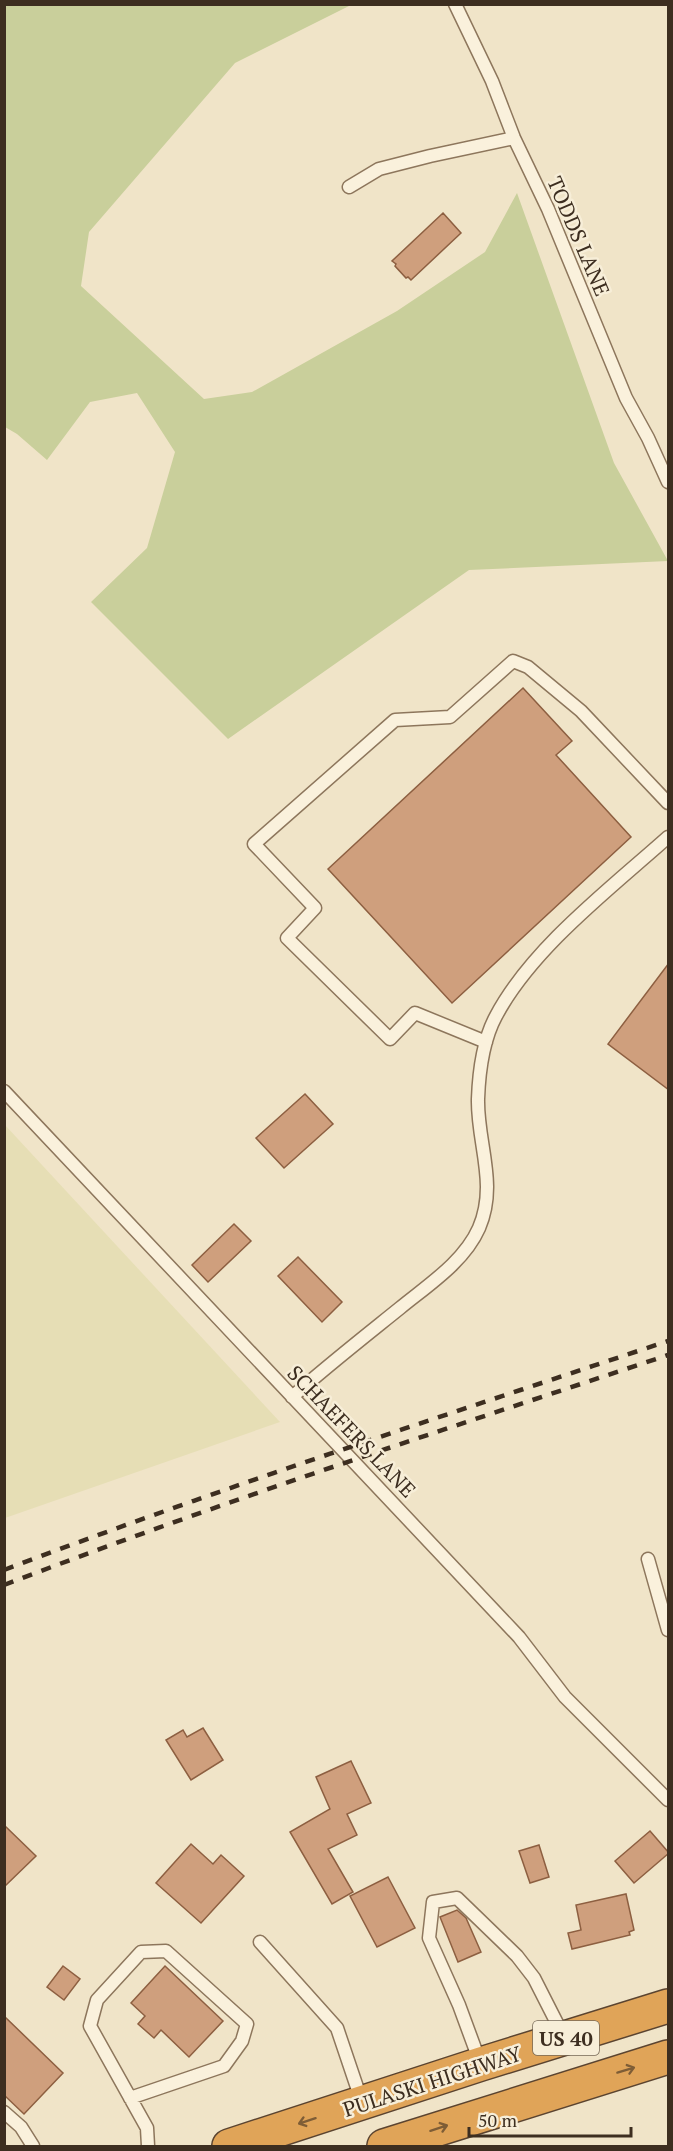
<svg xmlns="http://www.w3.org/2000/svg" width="673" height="2151" viewBox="0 0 673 2151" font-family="'PT Serif',serif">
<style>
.farmland{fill:#e6deb5}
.green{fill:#c9cf9b}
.building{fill:#cf9f7d;stroke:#8d5f41;stroke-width:1.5}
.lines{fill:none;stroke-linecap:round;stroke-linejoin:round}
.lane-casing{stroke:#8d765c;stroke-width:15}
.highway-casing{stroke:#5b4430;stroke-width:36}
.lane{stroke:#faf1dc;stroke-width:12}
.highway{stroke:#e0a458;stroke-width:33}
.rail{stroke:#3d2e20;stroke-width:4.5;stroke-dasharray:10 10;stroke-linecap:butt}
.oneway{stroke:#7e5d36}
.labels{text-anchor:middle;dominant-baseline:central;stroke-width:5;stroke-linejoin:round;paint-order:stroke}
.shield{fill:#f7eed8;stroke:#756857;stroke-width:1.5}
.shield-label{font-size:20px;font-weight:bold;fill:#3d2e20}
.street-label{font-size:21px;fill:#3d2e20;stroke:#f7eed8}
</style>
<rect width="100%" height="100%" fill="#f0e4c8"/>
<!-- farmland -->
<path class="farmland" d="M 5,1125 L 280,1422 L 5,1518 Z"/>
<!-- green -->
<path class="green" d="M 5,4 L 351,5 L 235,63 L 89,232 L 81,286 L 204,399 L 252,392 L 397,311 L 485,252 L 517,193 L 614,463 L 668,561 L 469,570 L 228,739 L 91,602 L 147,548 L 175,452 L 137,393 L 90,402 L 47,460 L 17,434 L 5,427 Z"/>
<!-- building -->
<path class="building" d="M 443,213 L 461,233 L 411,280 L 408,277 L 406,278 L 395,266 L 396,264 L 392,261 Z
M 523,688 L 572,741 L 556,755 L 631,837 L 452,1003 L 328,869 Z
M 669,963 L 669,1090 L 608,1044 Z
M 305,1094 L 333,1124 L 284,1168 L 256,1138 Z
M 234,1224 L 251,1241 L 208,1282 L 192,1265 Z
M 298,1257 L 342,1302 L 322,1322 L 278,1276 Z
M 203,1728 L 223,1760 L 191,1780 L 166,1740 L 183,1730 L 187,1737 Z
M 351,1761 L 371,1803 L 347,1814 L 357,1835 L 328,1849 L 353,1892 L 332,1904 L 290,1832 L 330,1809 L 316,1777 Z
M 4,1825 L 36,1856 L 4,1887 Z
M 650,1831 L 669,1853 L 634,1883 L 615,1861 Z
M 191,1844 L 213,1864 L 221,1855 L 244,1876 L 201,1923 L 156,1883 Z
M 539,1845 L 549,1877 L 530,1883 L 519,1851 Z
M 388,1877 L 415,1928 L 377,1947 L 350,1896 Z
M 626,1894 L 634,1930 L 629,1932 L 630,1935 L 572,1949 L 568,1933 L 581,1930 L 576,1905 Z
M 457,1910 L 466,1918 L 481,1952 L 458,1962 L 440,1917 Z
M 63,1966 L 80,1979 L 64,2000 L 47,1987 Z
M 165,1966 L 223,2021 L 189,2057 L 161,2030 L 154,2038 L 138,2024 L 145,2016 L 131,2003 Z
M 4,2016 L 63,2073 L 24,2114 L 4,2095 Z"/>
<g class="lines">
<defs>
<path id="lane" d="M 455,4 L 492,81 L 514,138 L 548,209 L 626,398 L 648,438 L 668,482
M 349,187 L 379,169 L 430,156 L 514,138
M 486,1042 L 415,1013 L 390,1039 L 287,938 L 315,908 L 254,844 L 395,720 L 450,717 L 513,661 L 528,667 L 581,711 L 668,803
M 4,1091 L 519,1637 L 565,1697 L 668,1800
M 292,1397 C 327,1366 364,1337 400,1308 C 428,1285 464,1262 479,1228 C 498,1184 477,1143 478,1099 C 479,1071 483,1040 496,1016 C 532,948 611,888 668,837
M 648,1559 L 668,1630
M 260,1942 L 337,2028 L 362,2102
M 480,2062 L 459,2005 L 429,1938 L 433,1902 L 457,1898 L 517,1956 L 534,1978 L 564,2037
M 130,2098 L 224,2066 L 242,2041 L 247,2024 L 166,1951 L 141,1952 L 97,2000 L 90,2026 L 147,2128 L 148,2146
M 4,2112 L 21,2127 L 33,2146"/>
<path id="highway" d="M 229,2146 L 481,2064 L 668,2006
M 384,2146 L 668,2057"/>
</defs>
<!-- lane casing -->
<use href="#lane" class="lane-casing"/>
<!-- highway casing -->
<use href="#highway" class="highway-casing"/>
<!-- lane -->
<use href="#lane" class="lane"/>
<!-- highway -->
<use href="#highway" class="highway"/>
<!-- rail -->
<path class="rail" d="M 4,1570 C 223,1487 446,1415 668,1341
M 4,1585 C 223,1501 446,1429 668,1355"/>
</g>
<!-- one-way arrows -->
<defs><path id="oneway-shaft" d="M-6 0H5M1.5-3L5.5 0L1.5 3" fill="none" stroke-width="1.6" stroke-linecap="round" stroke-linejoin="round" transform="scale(1.5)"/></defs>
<g class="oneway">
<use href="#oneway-shaft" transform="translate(626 2070) rotate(-17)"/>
<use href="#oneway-shaft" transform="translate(307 2121) rotate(162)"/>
<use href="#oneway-shaft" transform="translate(439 2128) rotate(-18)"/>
</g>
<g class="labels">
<!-- shield labels -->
<rect class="shield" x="533" y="2021" width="66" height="34" rx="4.5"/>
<g class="shield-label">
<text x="566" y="2038">US 40</text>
</g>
<!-- street labels -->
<g class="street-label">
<text transform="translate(579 236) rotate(67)">TODDS LANE</text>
<text transform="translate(352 1431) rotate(46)">SCHAEFERS LANE</text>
<text transform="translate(432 2081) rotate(-18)">PULASKI HIGHWAY</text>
</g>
</g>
<!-- border -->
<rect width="673" height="2151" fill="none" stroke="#3d2e20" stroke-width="12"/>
<!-- scale -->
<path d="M469 2127v9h162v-9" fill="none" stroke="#3d2e20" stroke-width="3"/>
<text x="478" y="2127" font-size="18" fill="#3d2e20" stroke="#f7eed8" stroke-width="4.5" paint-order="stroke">50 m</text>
</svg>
